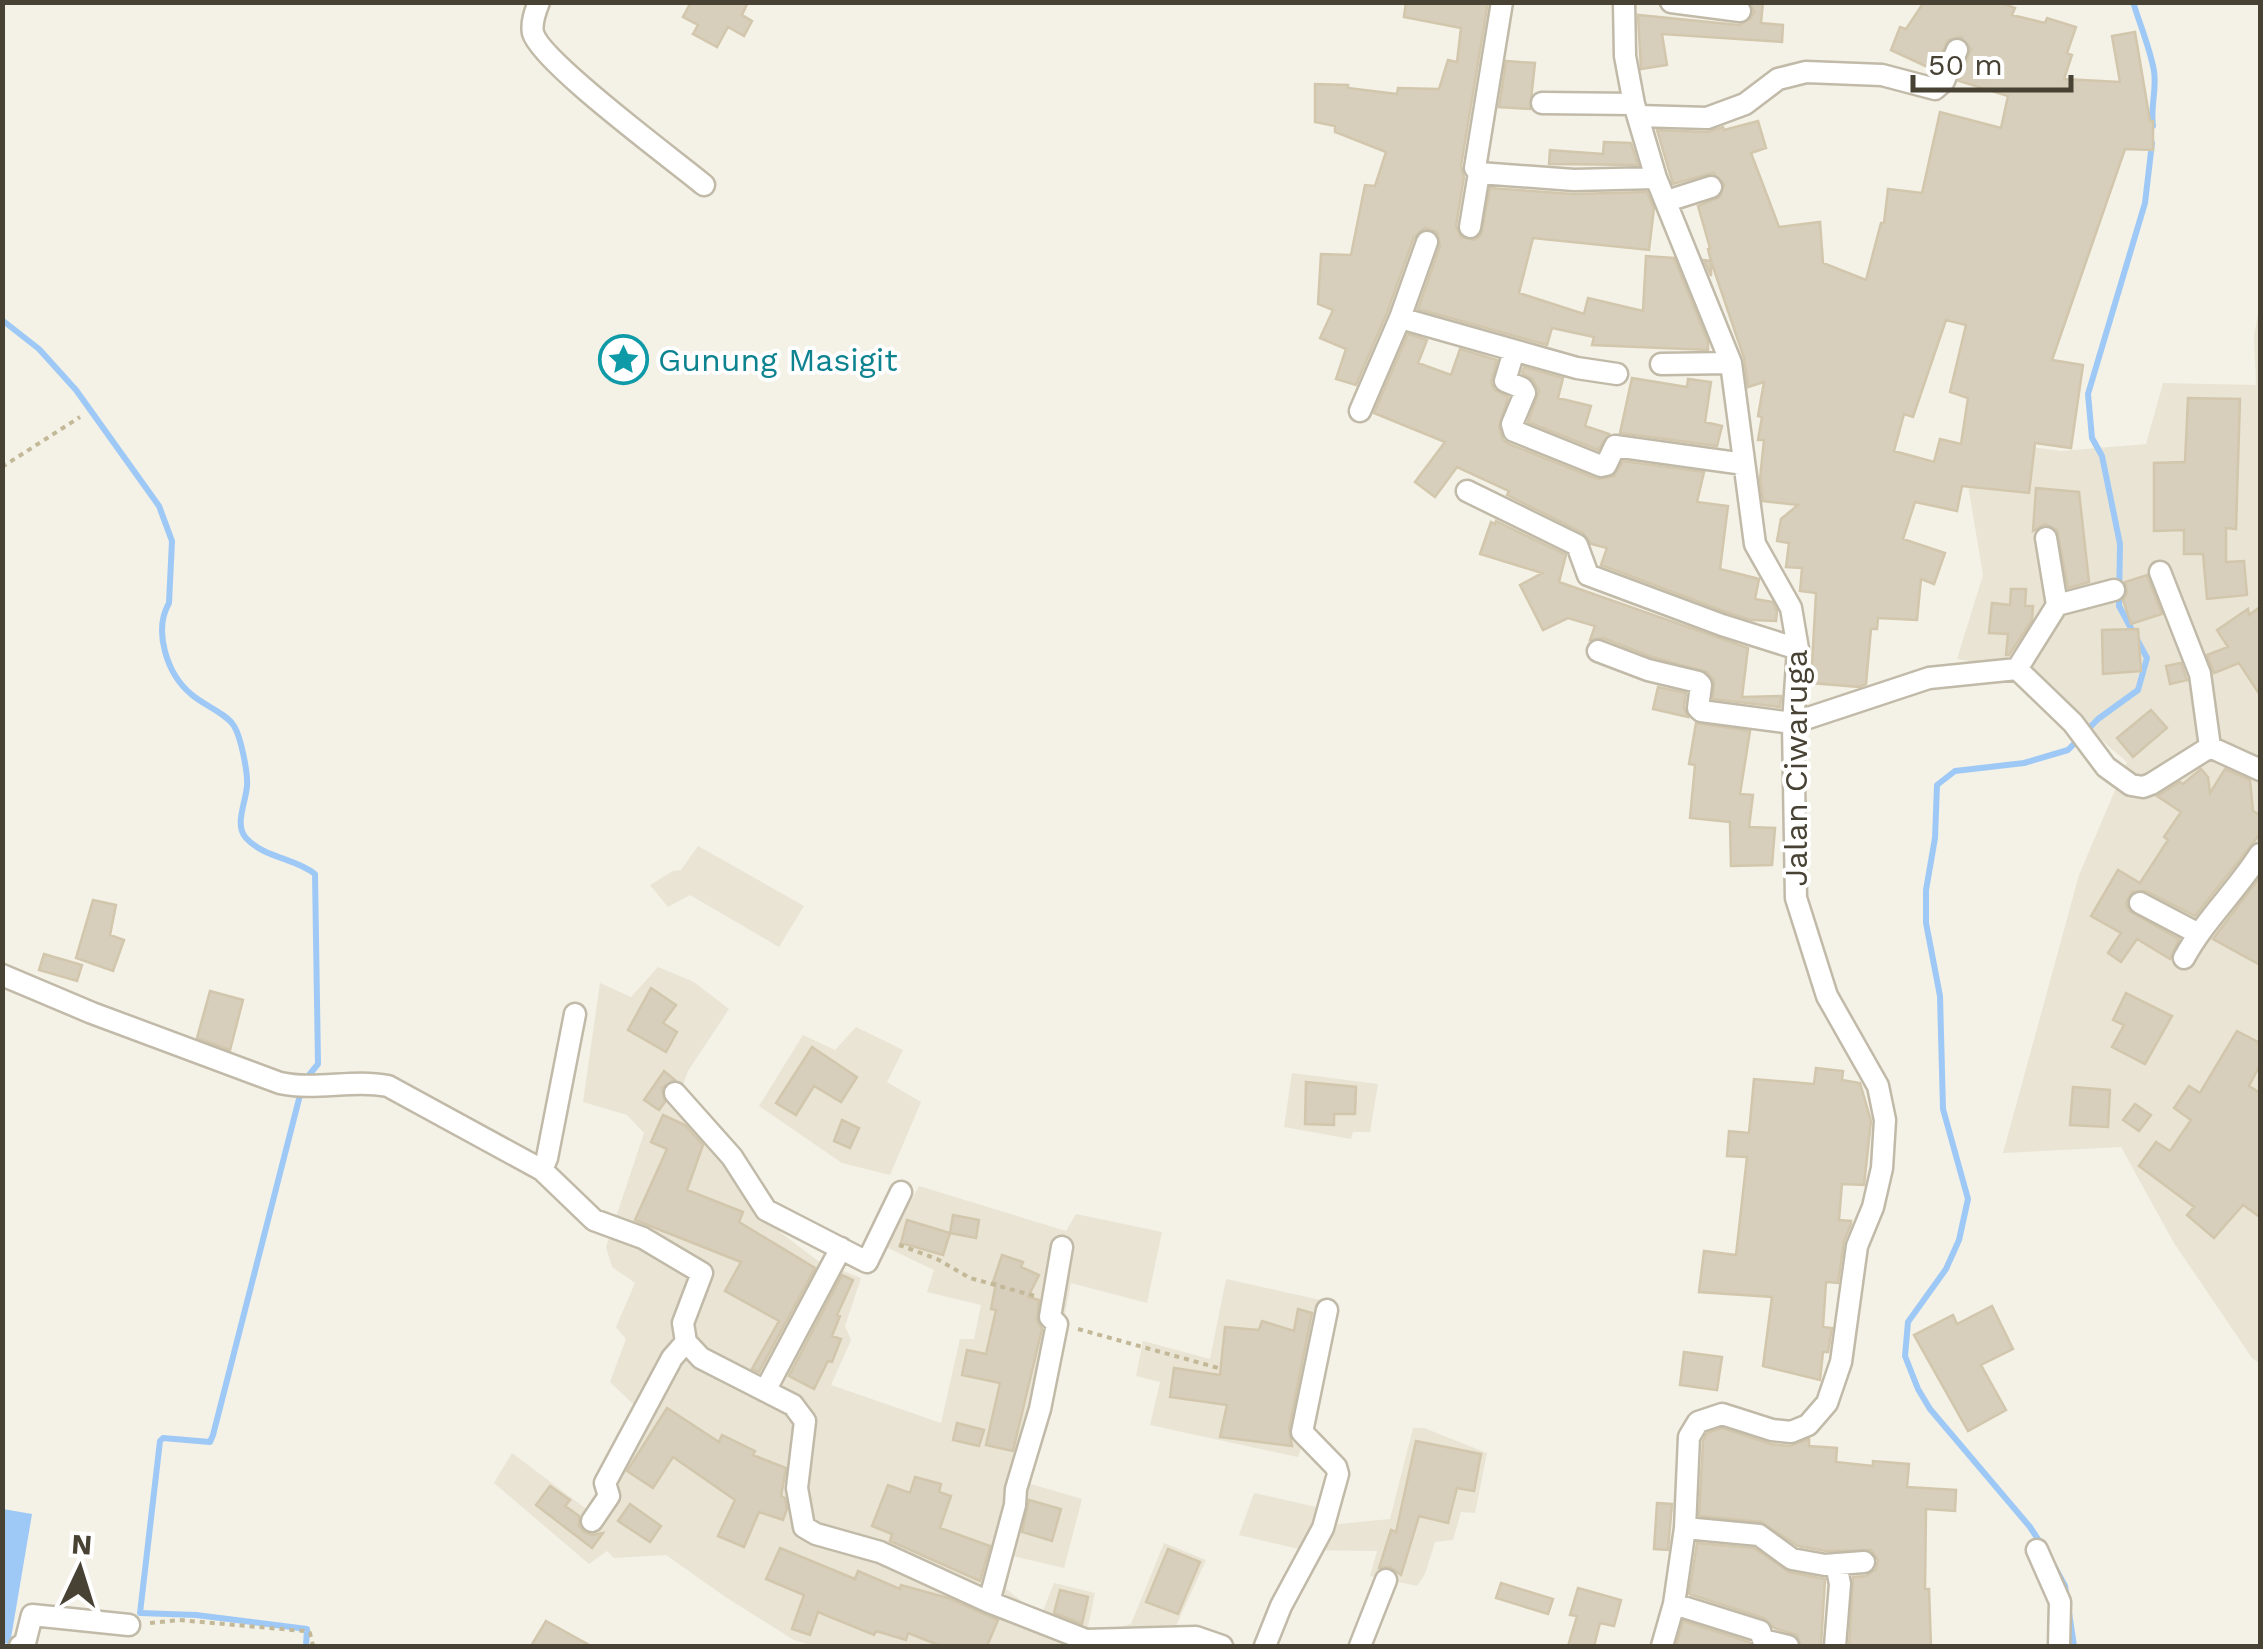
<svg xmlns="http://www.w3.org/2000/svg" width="2263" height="1649" viewBox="0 0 2263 1649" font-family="'Work Sans',sans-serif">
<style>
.residential{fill:#e9e4d4}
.water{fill:#9ec9f6}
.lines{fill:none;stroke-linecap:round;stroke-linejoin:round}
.stream{stroke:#9ec9f6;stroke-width:6}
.building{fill:#d7cfbb;stroke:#d2c7ad;stroke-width:2.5;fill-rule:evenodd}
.minor-casing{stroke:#c1baa8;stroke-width:25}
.path{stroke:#c3b898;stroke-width:4;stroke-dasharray:5 5;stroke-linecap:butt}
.minor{stroke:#fff;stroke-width:20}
.labels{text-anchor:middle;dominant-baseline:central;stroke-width:8;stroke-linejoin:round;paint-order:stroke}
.culture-label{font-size:32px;fill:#0d838f;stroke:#fff;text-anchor:start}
.street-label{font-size:32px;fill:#484235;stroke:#fff}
</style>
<rect width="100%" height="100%" fill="#f4f1e6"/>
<!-- residential -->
<path class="residential" d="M 2260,303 L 2260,1364 L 2252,1358 L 2174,1243 L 2121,1147 L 2003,1153 L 2079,875 L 2127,762 L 2017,668 L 1957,659 L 1983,575 L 1968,485 L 1973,440 L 2062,451 L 2146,444 L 2163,383 L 2256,385 L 2254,336 Z
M 698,846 L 804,906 L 779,947 L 690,895 L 668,907 L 650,885 L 673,871 L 681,870 Z
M 658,967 L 694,982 L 729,1009 L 688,1071 L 676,1104 L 770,1200 L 789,1213 L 780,1232 L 818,1261 L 861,1278 L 845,1326 L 851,1340 L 831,1385 L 941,1423 L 960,1339 L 974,1339 L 981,1305 L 927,1292 L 934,1270 L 886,1247 L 919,1186 L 1066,1231 L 1076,1214 L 1162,1232 L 1147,1303 L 1071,1283 L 1045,1416 L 1024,1482 L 1082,1499 L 1064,1568 L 1013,1556 L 1006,1589 L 1041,1616 L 1054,1583 L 1095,1593 L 1088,1627 L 1121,1627 L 1131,1624 L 1164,1543 L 1206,1560 L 1167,1646 L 814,1646 L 794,1640 L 727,1598 L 666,1555 L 614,1558 L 607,1551 L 589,1564 L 494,1483 L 512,1453 L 589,1511 L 605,1495 L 596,1481 L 634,1405 L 610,1382 L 626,1339 L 616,1327 L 635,1283 L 612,1267 L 606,1247 L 644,1133 L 627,1115 L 583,1102 L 600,983 L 631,997 Z
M 856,1027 L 903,1050 L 887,1082 L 921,1102 L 890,1175 L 842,1163 L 759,1106 L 803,1035 L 835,1050 Z
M 1292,1073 L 1378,1084 L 1370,1132 L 1353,1132 L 1351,1139 L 1284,1127 Z
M 1226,1279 L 1338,1304 L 1308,1429 L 1298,1457 L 1150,1425 L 1160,1382 L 1136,1376 L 1143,1341 L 1210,1359 Z
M 1413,1428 L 1424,1428 L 1487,1453 L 1475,1513 L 1461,1512 L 1453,1540 L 1435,1542 L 1425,1574 L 1417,1586 L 1370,1576 L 1377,1551 L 1303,1550 L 1239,1535 L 1254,1493 L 1321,1508 L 1328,1525 L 1390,1519 Z"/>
<!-- water -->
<path class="water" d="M 3,1509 L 32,1514 L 10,1644 L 3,1643 Z"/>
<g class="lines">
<!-- stream -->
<path class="stream" d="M 2133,2 C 2140,25 2150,48 2154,71 C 2157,91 2150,107 2153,126
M 2,320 L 39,349 L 76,390 L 159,506 L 172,541 L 169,603 C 153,631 167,674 191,694 C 203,705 226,713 234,726 C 241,737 248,773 247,786 C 246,802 234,825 246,838 C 264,858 295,858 315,874 L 318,1064 L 305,1080
M 300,1095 L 213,1435 L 210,1442 L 163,1438 L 160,1441 L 140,1613 L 196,1615 L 307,1629 L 306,1646
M 2043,1547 L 2030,1527 L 1930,1409 L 1918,1389 L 1905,1356 L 1908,1322 L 1946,1269 L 1959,1240 L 1968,1199 L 1943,1109 L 1940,996 L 1926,923 L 1926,890 L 1935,838 L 1937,785 L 1955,771 L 2024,763 L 2068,750 L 2098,719 L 2138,690 L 2147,658 L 2119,606 L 2120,544 L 2102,456 L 2092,438 L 2088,394 L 2145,203 L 2152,143
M 2052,1562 L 2065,1586 L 2074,1646"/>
</g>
<!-- building -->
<path class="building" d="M 691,2 L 748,2 L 742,15 L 752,21 L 744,36 L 728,27 L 717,47 L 693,34 L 698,25 L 683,17 Z
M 1406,2 L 1488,2 L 1461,166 L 1464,177 L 1456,226 L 1461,237 L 1474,240 L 1481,235 L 1490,188 L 1573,194 L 1647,192 L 1654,208 L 1649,250 L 1533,238 L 1519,293 L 1584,314 L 1588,298 L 1643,311 L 1646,256 L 1674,258 L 1708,342 L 1708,350 L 1592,345 L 1594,337 L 1552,328 L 1547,345 L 1418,309 L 1440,246 L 1437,232 L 1425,228 L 1414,237 L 1387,313 L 1356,385 L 1336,379 L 1346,349 L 1320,338 L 1333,310 L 1318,304 L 1321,254 L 1351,255 L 1365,185 L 1375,186 L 1386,152 L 1335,132 L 1335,126 L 1315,122 L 1315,84 L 1348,85 L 1348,88 L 1397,94 L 1398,88 L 1439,89 L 1448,60 L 1457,62 L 1461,28 L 1404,17 Z
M 1750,2 L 1763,2 L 1761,23 L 1783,25 L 1782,42 L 1662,34 L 1667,65 L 1641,69 L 1638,15 L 1739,25 L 1751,18 L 1754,12 Z
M 1924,2 L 1999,2 L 2015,8 L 2012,15 L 2045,23 L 2047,18 L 2076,27 L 2067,53 L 2072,55 L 2064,79 L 2120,82 L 2112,36 L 2135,32 L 2150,121 L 2153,121 L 2153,150 L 2125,149 L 2052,360 L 2083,365 L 2071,448 L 2035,443 L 2029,493 L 1962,486 L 1957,511 L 1915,502 L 1903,539 L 1945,553 L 1934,584 L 1921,579 L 1917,620 L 1878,618 L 1877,629 L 1871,629 L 1866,684 L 1859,687 L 1811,683 L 1816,593 L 1800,591 L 1802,568 L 1786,567 L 1789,543 L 1777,541 L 1781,519 L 1798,505 L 1763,501 L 1760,479 L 1764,440 L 1758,440 L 1762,417 L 1758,416 L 1764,382 L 1748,387 L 1744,358 L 1711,261 L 1711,276 L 1704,260 L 1711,261 L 1708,249 L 1710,248 L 1698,206 L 1720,197 L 1724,184 L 1713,173 L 1673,184 L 1657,130 L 1707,132 L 1723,127 L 1724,130 L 1758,121 L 1766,148 L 1751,153 L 1779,227 L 1820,222 L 1823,263 L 1866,280 L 1881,223 L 1884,223 L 1888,189 L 1922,193 L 1940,112 L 2001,128 L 2008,96 L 1959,81 L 1971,49 L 1961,37 L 1948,40 L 1934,70 L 1891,50 L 1900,27 L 1906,29 ZM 1946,320 L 1966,325 L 1950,392 L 1968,398 L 1961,444 L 1940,439 L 1934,462 L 1894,451 L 1904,414 L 1913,417 Z
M 1506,61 L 1535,63 L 1530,109 L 1499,107 Z
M 1604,142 L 1631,143 L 1638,165 L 1549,164 L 1550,150 L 1603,154 Z
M 1408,334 L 1427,340 L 1418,363 L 1451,375 L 1460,349 L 1497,360 L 1491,383 L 1495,390 L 1508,397 L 1499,427 L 1503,440 L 1509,444 L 1597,479 L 1614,476 L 1623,461 L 1704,472 L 1697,502 L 1728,506 L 1720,569 L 1759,579 L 1755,599 L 1772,602 L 1777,611 L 1776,621 L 1751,620 L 1726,612 L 1601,565 L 1607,548 L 1591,544 L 1583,533 L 1507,495 L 1509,491 L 1457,467 L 1435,497 L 1415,482 L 1445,442 L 1374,413 Z
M 1524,367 L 1563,378 L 1558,398 L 1591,406 L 1585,426 L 1609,434 L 1598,450 L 1528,422 L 1539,391 L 1533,380 L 1522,373 Z
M 1632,378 L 1687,387 L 1688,379 L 1711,382 L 1705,422 L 1722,426 L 1717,446 L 1620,433 Z
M 2188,398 L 2240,399 L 2236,529 L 2226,528 L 2226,562 L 2244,561 L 2247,595 L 2207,599 L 2203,554 L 2184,554 L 2184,530 L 2154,531 L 2154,463 L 2185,462 Z
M 2036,488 L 2079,492 L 2089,582 L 2068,588 L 2057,530 L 2045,524 L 2033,531 Z
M 1496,521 L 1566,555 L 1559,582 L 1748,648 L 1742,697 L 1781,696 L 1780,707 L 1713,699 L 1714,681 L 1707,672 L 1652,657 L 1603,638 L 1590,640 L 1595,626 L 1568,618 L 1543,630 L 1520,585 L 1542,573 L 1480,554 L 1491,522 L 1495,524 Z
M 2147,575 L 2162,614 L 2131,624 L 2123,600 L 2127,593 L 2125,582 Z
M 2011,589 L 2026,589 L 2025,606 L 2033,606 L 2032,620 L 2009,655 L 2006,655 L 2008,634 L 1989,633 L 1992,603 L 2010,605 Z
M 2260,607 L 2260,695 L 2239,663 L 2214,673 L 2207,655 L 2228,647 L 2217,630 L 2248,609 L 2249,615 Z
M 2138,629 L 2141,671 L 2103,674 L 2102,630 Z
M 2181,663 L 2187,680 L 2170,684 L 2166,666 Z
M 1658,687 L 1686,693 L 1684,707 L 1688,717 L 1653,709 Z
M 2151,710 L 2167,728 L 2133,757 L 2117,738 Z
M 1696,723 L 1750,731 L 1740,794 L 1753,795 L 1749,827 L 1775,828 L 1772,865 L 1731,866 L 1730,822 L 1690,818 L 1695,765 L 1689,764 Z
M 2201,769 L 2208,777 L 2210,793 L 2225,769 L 2250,780 L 2253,811 L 2260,815 L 2260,834 L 2195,916 L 2146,891 L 2132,892 L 2126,903 L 2129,911 L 2179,939 L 2170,959 L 2137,939 L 2121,962 L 2108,953 L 2121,933 L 2091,916 L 2118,870 L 2140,883 L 2168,840 L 2164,837 L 2181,812 L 2157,796 L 2180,782 L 2183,784 Z
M 2260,877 L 2260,965 L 2213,939 Z
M 93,900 L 116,905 L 110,935 L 124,940 L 113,971 L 76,958 Z
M 44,954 L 82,965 L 77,981 L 39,970 Z
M 651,988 L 676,1005 L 663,1023 L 677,1032 L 666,1052 L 628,1030 Z
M 210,991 L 243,1000 L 230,1050 L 197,1038 Z
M 2126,993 L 2172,1016 L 2145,1064 L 2112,1047 L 2124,1025 L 2113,1020 Z
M 2237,1031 L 2260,1043 L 2260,1065 L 2249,1086 L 2260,1093 L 2260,1217 L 2243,1205 L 2214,1238 L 2187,1215 L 2194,1207 L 2139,1166 L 2156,1142 L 2170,1151 L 2191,1120 L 2174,1108 L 2189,1086 L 2200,1093 Z
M 812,1047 L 857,1077 L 841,1102 L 814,1086 L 796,1115 L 776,1103 Z
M 1816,1068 L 1843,1071 L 1842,1080 L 1860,1083 L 1871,1121 L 1864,1185 L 1842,1184 L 1839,1220 L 1851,1221 L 1851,1224 L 1844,1241 L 1838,1283 L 1826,1282 L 1823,1327 L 1832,1328 L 1828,1352 L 1823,1352 L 1820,1380 L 1763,1366 L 1772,1297 L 1699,1292 L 1704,1251 L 1736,1255 L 1747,1157 L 1727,1156 L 1729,1131 L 1749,1133 L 1754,1079 L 1814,1084 Z
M 664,1071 L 675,1080 L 662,1088 L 665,1102 L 659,1110 L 644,1100 Z
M 1306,1082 L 1356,1087 L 1355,1114 L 1334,1114 L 1334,1125 L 1305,1124 Z
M 2073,1087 L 2110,1090 L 2108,1127 L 2070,1125 Z
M 2135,1104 L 2151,1115 L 2139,1131 L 2123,1120 Z
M 663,1115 L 685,1125 L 703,1145 L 687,1190 L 743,1212 L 739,1222 L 815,1268 L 759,1372 L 752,1369 L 779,1321 L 725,1291 L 741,1262 L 635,1220 L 667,1149 L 651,1142 Z
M 842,1120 L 859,1128 L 850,1148 L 834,1141 Z
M 953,1215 L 979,1220 L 976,1238 L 950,1233 Z
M 907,1220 L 950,1233 L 943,1255 L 901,1243 Z
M 1002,1255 L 1023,1262 L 1021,1267 L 1039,1275 L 1028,1297 L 1039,1300 L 1037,1320 L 1042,1329 L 1013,1451 L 986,1445 L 1000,1383 L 962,1375 L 967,1350 L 986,1354 L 996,1310 L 991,1309 L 996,1283 L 993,1282 Z
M 842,1275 L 853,1280 L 837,1315 L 840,1316 L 832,1336 L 841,1339 L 832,1362 L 828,1361 L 814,1389 L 789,1376 Z
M 1992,1306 L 2013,1349 L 1981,1365 L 2006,1410 L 1968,1431 L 1914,1335 L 1953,1315 L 1957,1324 Z
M 1298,1309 L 1312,1313 L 1289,1429 L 1292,1446 L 1220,1437 L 1227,1405 L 1170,1397 L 1174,1368 L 1220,1375 L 1225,1327 L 1259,1330 L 1262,1321 L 1294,1331 Z
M 1684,1352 L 1722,1357 L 1717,1390 L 1680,1385 Z
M 667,1408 L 719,1442 L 722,1435 L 755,1451 L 753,1455 L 786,1468 L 781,1496 L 785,1498 L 787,1509 L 783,1520 L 759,1512 L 744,1547 L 718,1536 L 735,1500 L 673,1457 L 653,1488 L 627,1471 Z
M 957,1423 L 984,1430 L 979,1446 L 953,1440 Z
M 1722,1428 L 1771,1444 L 1790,1446 L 1809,1439 L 1809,1446 L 1837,1448 L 1836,1462 L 1873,1466 L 1873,1461 L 1909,1464 L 1907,1487 L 1956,1490 L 1955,1511 L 1926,1509 L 1925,1589 L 1929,1589 L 1931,1646 L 1849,1646 L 1853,1577 L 1866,1576 L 1876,1569 L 1878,1560 L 1871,1550 L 1826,1551 L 1798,1546 L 1761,1522 L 1699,1516 L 1703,1441 L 1707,1433 Z
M 1416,1441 L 1481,1454 L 1474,1491 L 1457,1488 L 1448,1523 L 1419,1516 L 1401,1575 L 1390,1567 L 1379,1568 L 1391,1530 L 1396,1532 Z
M 915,1477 L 941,1484 L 939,1492 L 951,1496 L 940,1528 L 990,1546 L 980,1581 L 890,1541 L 892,1534 L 872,1526 L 888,1485 L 910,1493 Z
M 550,1486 L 570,1500 L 565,1506 L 579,1516 L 579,1526 L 584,1532 L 592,1535 L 603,1533 L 592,1548 L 536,1505 Z
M 1029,1500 L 1061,1509 L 1052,1541 L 1022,1532 Z
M 1657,1503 L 1672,1504 L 1668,1550 L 1654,1549 Z
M 630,1504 L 661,1526 L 650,1542 L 618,1521 Z
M 1697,1543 L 1754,1548 L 1789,1572 L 1825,1579 L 1821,1646 L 1801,1646 L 1797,1635 L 1774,1628 L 1764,1618 L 1689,1594 Z
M 780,1548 L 855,1579 L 858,1571 L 900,1589 L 901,1585 L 948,1598 L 998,1620 L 987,1646 L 941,1646 L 908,1633 L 906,1640 L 876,1631 L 874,1635 L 818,1612 L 810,1635 L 792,1629 L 804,1595 L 766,1579 Z
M 1168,1549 L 1200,1562 L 1178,1614 L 1146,1602 Z
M 1501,1583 L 1553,1599 L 1548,1614 L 1496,1598 Z
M 1578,1588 L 1621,1600 L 1614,1626 L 1600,1623 L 1594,1646 L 1568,1646 L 1577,1616 L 1570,1615 Z
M 1060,1590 L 1088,1597 L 1082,1624 L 1054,1613 Z
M 546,1621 L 591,1646 L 531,1646 Z
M 1683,1621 L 1749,1642 L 1751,1646 L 1676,1646 Z"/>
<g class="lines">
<defs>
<path id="minor" d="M 539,2 C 535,12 531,23 533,33 C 541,62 674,160 704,185
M 1624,2 L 1625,56 L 1634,104 L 1656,178 L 1731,363 L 1755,544 L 1791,608 L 1798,649 L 1793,723 L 1796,898 L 1827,996 L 1878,1086 L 1885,1120 L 1882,1168 L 1873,1207 L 1857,1246 L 1841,1362 L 1827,1403 L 1808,1425 L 1791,1432 L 1772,1430 L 1722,1414 L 1698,1422 L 1689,1437 L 1685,1528 L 1674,1604 L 1662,1646
M 1671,2 L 1740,11
M 1542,103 L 1634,104
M 1638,116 L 1707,118 L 1745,104 L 1778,79 L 1806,72 L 1882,75 L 1935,89 L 1944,81 L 1957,50
M 1479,173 L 1574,180 L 1656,178
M 1667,201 L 1711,187
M 1470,227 L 1479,173 L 1475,168 L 1502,2
M 1400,318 L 1577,368 L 1617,374
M 1514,351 L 1505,381 L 1522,388 L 1525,393 L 1512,424 L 1514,431 L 1601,466 L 1606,465 L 1615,446 L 1744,464
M 1661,364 L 1731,363
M 1360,411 L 1400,318 L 1427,242
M 1467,491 L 1577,545 L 1588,575 L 1722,625 L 1798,649
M 2046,538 L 2057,605
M 2160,572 L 2200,674 L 2210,747
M 1598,651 L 1648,670 L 1698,682 L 1701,685 L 1698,708 L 1701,711 L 1793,723 L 1929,678 L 2017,669 L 2073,723 L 2106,767 L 2131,785 L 2143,787 L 2151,784 L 2210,747 L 2260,770
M 2017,669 L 2057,605 L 2114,590
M 2140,903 L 2199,934
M 2184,958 C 2204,921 2237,890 2260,854
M 2,975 L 92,1013 L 280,1083 C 316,1091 352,1079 388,1086 L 542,1170 L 594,1220 L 643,1238 L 702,1273 L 683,1323 L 686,1342 L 701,1358 L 793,1405 L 805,1421 L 797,1488 L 804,1527 L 816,1534 L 880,1552 L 989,1602 L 1086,1640 L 1196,1637 L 1222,1646
M 675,1093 L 732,1157 L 766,1210 L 867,1262 L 901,1192
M 542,1170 L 547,1158 L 575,1014
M 765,1391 L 841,1248
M 592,1521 L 609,1496 L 605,1483 L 672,1358 L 686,1342
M 1685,1528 L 1759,1535 L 1792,1559 L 1825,1565 L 1864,1562
M 2037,1550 L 2060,1602 L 2059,1646
M 989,1602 L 1015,1505 L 1016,1489 L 1040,1409 L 1057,1324 L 1050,1317 L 1062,1247
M 1674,1604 L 1760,1631 L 1763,1640 L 1788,1646
M 20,1646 L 25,1643 L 32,1615 L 129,1625
M 1265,1646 L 1281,1606 L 1323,1528 L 1338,1474 L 1336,1467 L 1302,1432 L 1327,1310
M 1360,1646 L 1386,1580
M 1835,1646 L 1840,1584 L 1836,1564"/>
</defs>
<!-- minor casing -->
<use href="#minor" class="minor-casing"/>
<!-- path -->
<path class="path" d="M 2,467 L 80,417
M 899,1245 L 937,1259 L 970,1278 L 1035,1296
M 1078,1329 L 1222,1369
M 150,1623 L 179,1620 L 304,1631 L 310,1633 L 313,1646"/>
<!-- minor -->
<use href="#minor" class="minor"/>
</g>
<!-- icons -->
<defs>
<symbol id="sight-ring" viewBox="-11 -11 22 22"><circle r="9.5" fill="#fff" stroke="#0f9aa8" stroke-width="1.5"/><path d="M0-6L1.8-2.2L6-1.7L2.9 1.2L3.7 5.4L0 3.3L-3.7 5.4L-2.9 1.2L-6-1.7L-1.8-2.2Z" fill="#0f9aa8"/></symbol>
</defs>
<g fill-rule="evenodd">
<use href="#sight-ring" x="596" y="332" width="55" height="55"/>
</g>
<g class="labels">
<!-- culture labels -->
<g class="culture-label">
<text x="658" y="360">Gunung Masigit</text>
</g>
<!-- street labels -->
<g class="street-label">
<text transform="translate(1796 768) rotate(-90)">Jalan Ciwaruga</text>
</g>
</g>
<!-- border -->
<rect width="2263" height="1649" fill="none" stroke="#484235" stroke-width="10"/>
<!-- north arrow -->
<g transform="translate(80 1569) rotate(4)" stroke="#ffffff" stroke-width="8" paint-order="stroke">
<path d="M0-8L18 38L0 25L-18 38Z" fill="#484235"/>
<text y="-15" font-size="28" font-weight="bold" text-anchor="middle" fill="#484235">N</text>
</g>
<!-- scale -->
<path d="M1913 75v15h158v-15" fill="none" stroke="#484235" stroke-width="5"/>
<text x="1928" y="75" font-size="30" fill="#484235" stroke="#ffffff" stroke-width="8" paint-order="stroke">50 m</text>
</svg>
